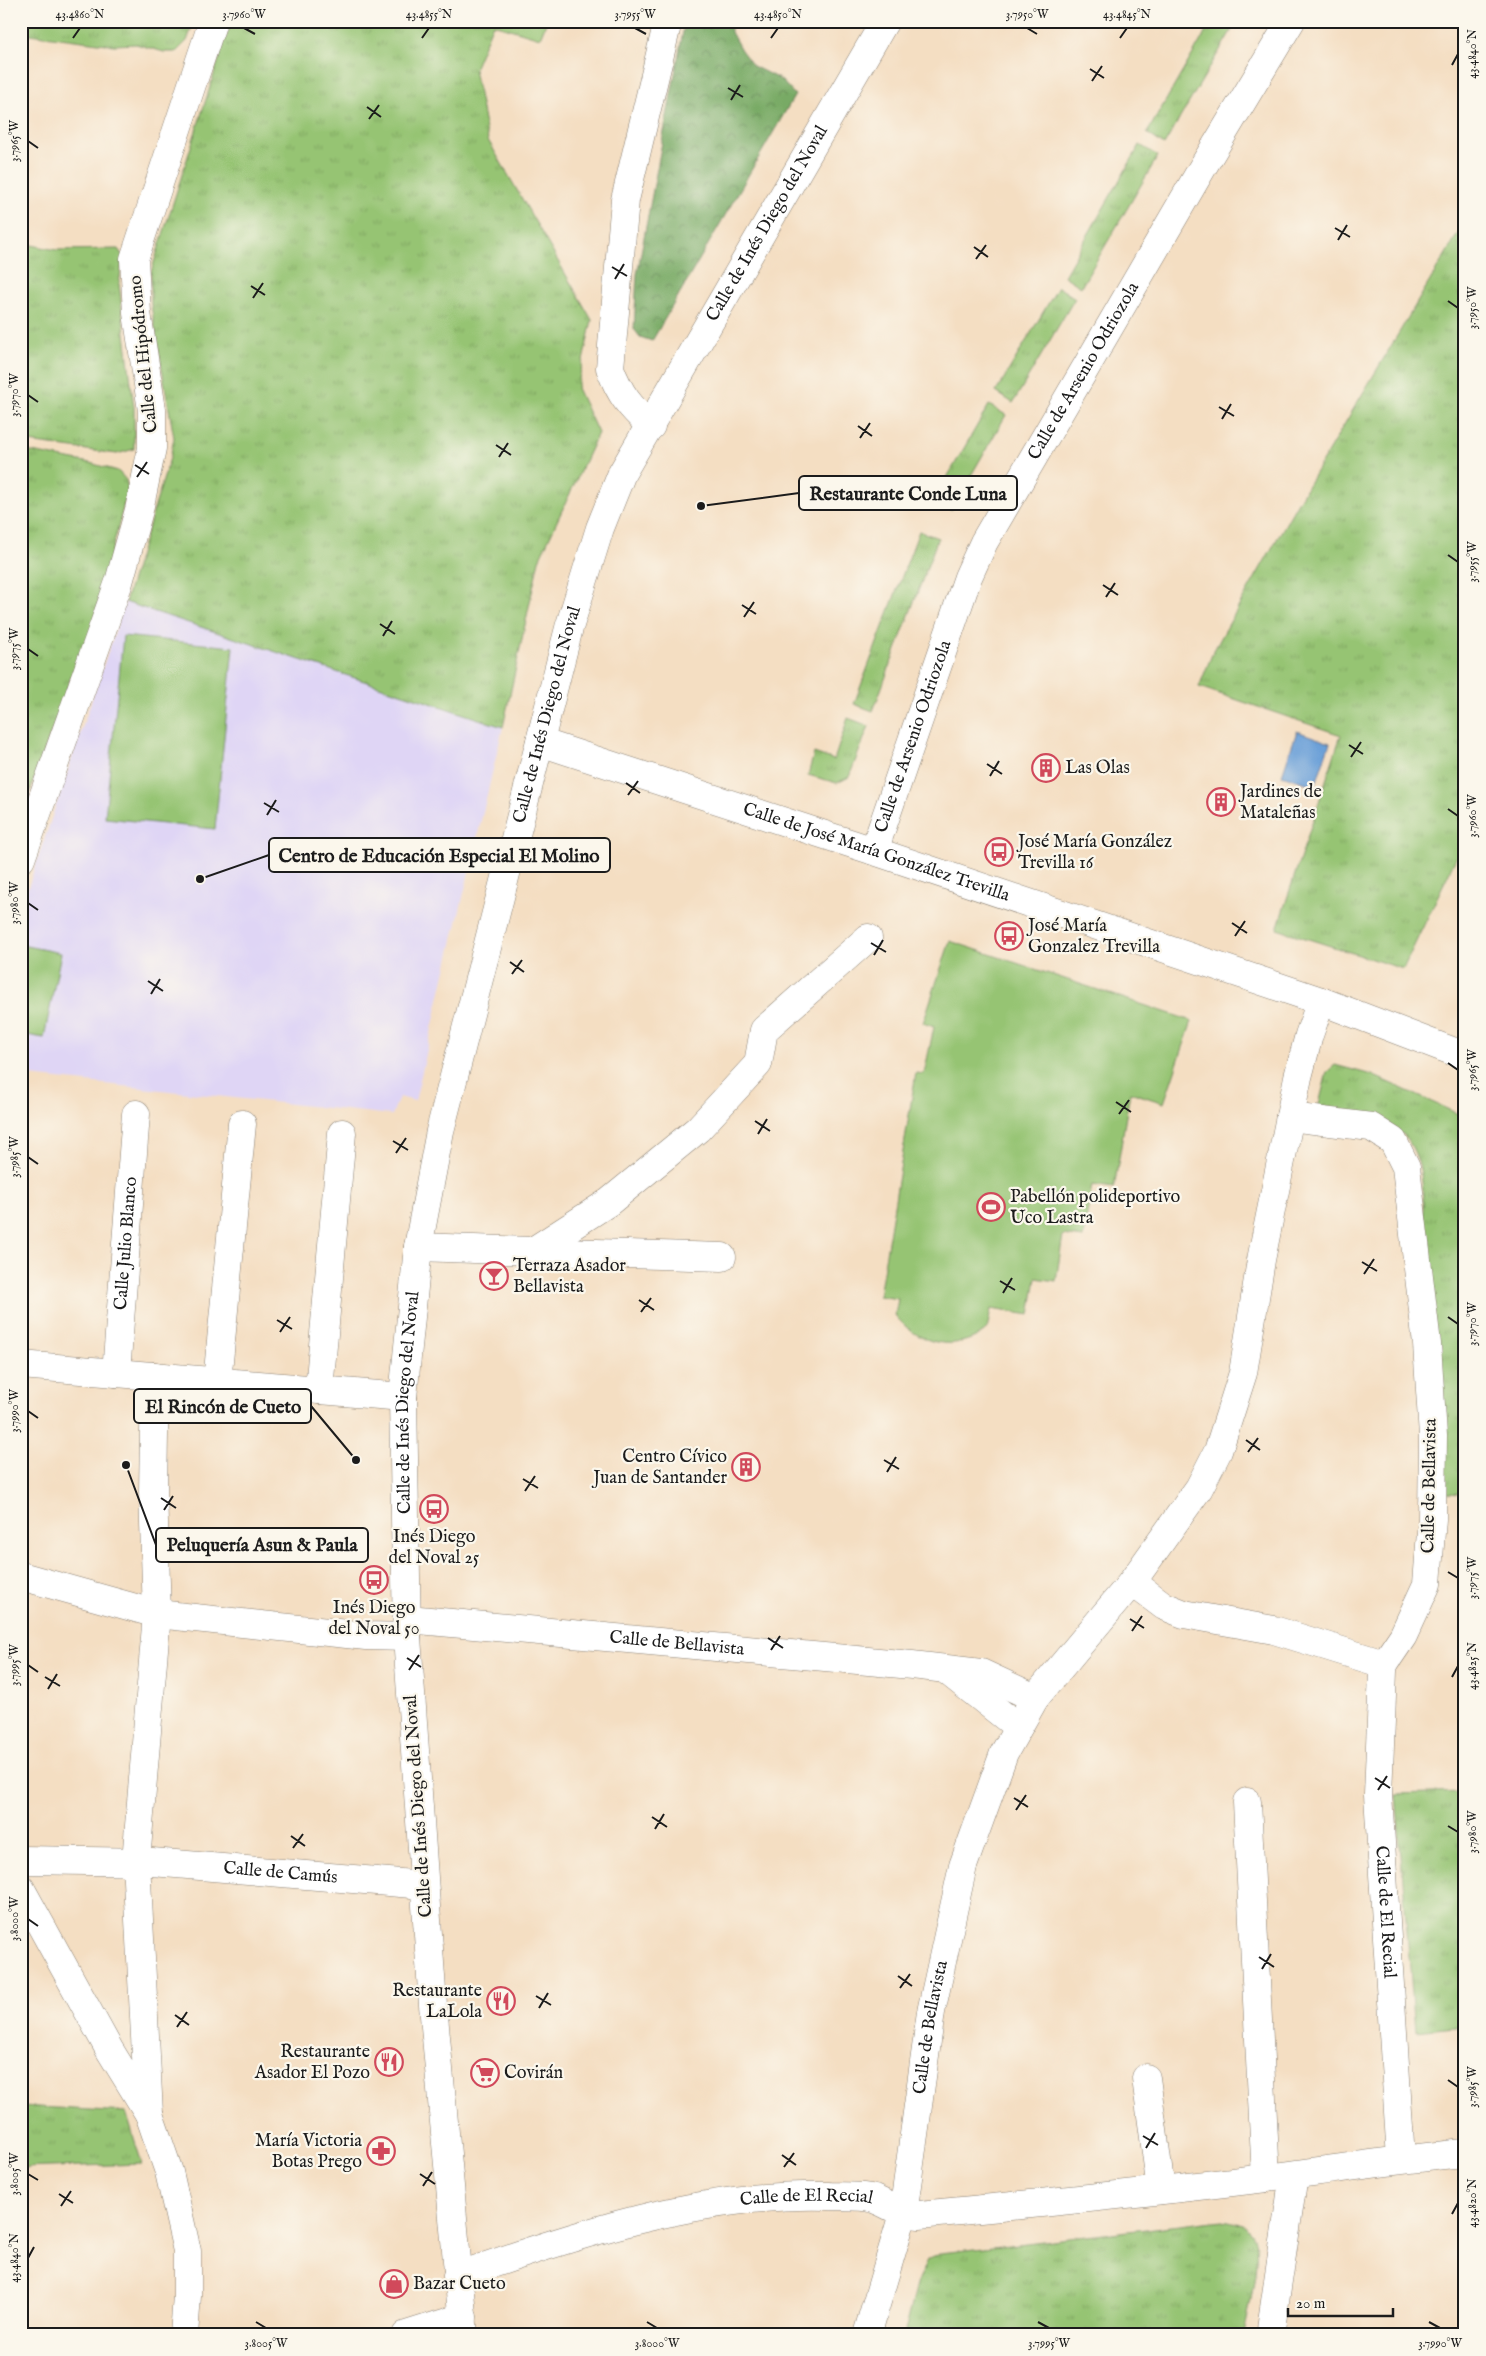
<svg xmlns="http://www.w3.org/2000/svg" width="1486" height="2356" viewBox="0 0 1486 2356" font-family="'IM FELL English',serif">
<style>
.built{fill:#dfd5f5}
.grass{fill:url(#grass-tufts);stroke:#597048}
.forest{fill:url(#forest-crowns);stroke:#4a6340}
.pitch{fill:#96c473;stroke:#597048}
.water{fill:#6ca0d8;stroke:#445e7a}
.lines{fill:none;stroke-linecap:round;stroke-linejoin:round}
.street-casing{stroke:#887d6f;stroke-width:29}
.street{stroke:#fff;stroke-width:28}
.ticks{fill:none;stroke:#1c1c1c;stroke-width:2}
.labels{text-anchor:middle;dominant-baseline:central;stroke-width:4.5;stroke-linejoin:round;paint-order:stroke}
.street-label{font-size:18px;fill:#1c1c1c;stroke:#fbf7ec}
.poi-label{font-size:18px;fill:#1c1c1c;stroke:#fbf7ec;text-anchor:start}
.leader{fill:none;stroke:#1c1c1c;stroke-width:2}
.callout-dot{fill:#1c1c1c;stroke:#fbf7ec;stroke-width:2}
.callout{fill:#fbf7ec;stroke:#1c1c1c;stroke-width:2}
.callout-label{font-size:19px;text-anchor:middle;font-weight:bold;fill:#1c1c1c}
.neatline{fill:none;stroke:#1c1c1c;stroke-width:2}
.ticks-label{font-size:12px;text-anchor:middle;fill:#1c1c1c}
</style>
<defs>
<pattern id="grass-tufts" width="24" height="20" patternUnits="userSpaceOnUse" patternTransform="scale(1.25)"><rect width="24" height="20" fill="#96c473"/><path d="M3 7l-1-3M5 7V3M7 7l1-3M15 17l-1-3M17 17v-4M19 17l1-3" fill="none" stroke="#81a863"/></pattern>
<pattern id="forest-crowns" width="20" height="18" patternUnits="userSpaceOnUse" patternTransform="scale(1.25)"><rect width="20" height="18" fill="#78aa65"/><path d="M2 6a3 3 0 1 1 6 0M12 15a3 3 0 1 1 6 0" fill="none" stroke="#628a52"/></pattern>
</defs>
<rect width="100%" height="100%" fill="#fbf7ec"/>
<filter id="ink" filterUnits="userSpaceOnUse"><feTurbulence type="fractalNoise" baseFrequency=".02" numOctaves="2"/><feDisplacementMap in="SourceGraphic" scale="10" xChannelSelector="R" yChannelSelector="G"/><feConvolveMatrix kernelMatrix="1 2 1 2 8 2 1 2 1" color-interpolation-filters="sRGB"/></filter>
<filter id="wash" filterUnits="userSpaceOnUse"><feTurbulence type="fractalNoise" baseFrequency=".0096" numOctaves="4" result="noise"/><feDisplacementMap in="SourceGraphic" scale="20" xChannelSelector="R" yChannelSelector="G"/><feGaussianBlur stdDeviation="1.12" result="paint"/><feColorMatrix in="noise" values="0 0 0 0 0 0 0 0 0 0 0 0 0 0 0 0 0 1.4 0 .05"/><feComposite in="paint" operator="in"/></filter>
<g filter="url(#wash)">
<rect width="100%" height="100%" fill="#f4dec2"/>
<!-- built -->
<path class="built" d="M 125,602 L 503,727 L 415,1101 L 399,1097 L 392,1115 L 21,1075 L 21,908 Z"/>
<!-- grass -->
<path class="grass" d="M 21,21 L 194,21 L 187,41 L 176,52 L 164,52 L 136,44 L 114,45 L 21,33 Z
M 231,21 L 547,21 L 540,38 L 493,24 L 474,69 L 488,140 L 592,320 L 577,388 L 598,433 L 539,560 L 503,727 L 125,602 L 170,458 L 174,438 L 151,305 L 151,272 Z
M 1212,21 L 1237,21 L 1164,145 L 1147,133 Z
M 1140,145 L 1158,156 L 1081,287 L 1064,276 Z
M 1465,222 L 1465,839 L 1403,969 L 1277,929 L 1341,735 L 1199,687 L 1213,652 L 1298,502 Z
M 21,243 L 57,250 L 118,249 L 123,256 L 119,284 L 134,408 L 134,449 L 117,454 L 21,441 Z
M 1058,287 L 1075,298 L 1013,403 L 996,392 Z
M 989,405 L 1006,415 L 951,510 L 934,500 Z
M 21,450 L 90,463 L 118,471 L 126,480 L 128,489 L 89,639 L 71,677 L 21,816 Z
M 919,531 L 938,538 L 873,711 L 854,704 Z
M 848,718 L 869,726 L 849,777 L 837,783 L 808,775 L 814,753 L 834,760 Z
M 1335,1065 L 1372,1075 L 1465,1117 L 1465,1494 L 1444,1493 L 1423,1214 C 1424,1186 1422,1156 1403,1134 L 1317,1112 L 1327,1072 Z
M 1465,1792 L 1465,2026 L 1415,2031 L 1396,1794 Z
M 21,2106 L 126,2112 L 142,2164 L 21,2168 Z
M 1223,2220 C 1234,2222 1247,2224 1253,2235 C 1263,2252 1248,2313 1244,2335 L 904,2335 L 918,2280 L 927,2261 L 941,2253 Z"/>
<!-- forest -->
<path class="forest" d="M 685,21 L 731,21 L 731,32 L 741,50 L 753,66 L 781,80 L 795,95 L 652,341 L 640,337 L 634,329 L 637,274 Z"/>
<!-- pitch -->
<path class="pitch" d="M 123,636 L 233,647 L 215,829 L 105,818 Z
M 950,941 L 1192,1021 L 1164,1103 L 1130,1092 L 1114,1188 L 1092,1185 L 1083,1238 L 1063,1235 L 1056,1281 L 1036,1278 L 1030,1315 L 991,1309 L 987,1330 C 956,1353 918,1345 895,1315 L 898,1299 L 879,1296 L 916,1073 L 924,1074 L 934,1027 L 923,1023 Z
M 21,945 L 61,953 L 44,1038 L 21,1034 Z"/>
<!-- water -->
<path class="water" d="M 1297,731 L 1330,743 L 1315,786 L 1282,775 Z"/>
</g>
<g filter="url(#ink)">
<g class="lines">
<defs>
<g id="street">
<path d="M 651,426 C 630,407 620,395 610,368 L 625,200 L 668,21"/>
<path id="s1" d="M 540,742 L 874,851 L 1321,1001 L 1465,1056"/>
<path id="s2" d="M 874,851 L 968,577 L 984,542 L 1204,165 L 1291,21"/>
<path d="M 21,859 L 119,582 L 139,510 L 152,448 L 152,410 L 137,313 L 134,259 L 213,21"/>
<path id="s3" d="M 1290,1117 L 1371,1127 L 1393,1141 L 1406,1167 L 1427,1344 L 1433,1436 L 1432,1519 L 1427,1584 L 1403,1636 L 1384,1664 L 1383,1671 L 1378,1795 L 1401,2159"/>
<path d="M 418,1247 L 533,1251 L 609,1202 L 698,1129 L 758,1064 L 764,1030 L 868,938"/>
<path d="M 533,1251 L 722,1257"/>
<path d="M 21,1365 L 403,1397"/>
<path id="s4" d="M 116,1373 L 136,1114"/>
<path d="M 217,1382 L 242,1124"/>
<path d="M 319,1390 L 342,1133"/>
<path d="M 21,1576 L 157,1614 L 366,1636 L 407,1637"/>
<path d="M 1132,1582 L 1164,1606 L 1184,1614 L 1274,1630 L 1384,1664"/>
<path id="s5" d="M 408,1619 L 912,1665 L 981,1673 L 1035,1698"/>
<path d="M 946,1670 L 1018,1727"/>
<path d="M 1247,1802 L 1266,2178"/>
<path id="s6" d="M 21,1860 L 152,1862 L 424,1885"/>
<path d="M 21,1889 L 109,2049 L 149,2114 L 169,2172 L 187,2251 L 187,2296 L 184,2335"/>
<path d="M 1146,2078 L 1161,2190"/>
<path d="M 149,2114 L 136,1861 L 157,1614 L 153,1492 L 155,1376"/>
<path id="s7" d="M 457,2276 C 576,2235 701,2192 829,2196 C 842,2197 861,2195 874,2199 C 892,2206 899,2214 919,2215 C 1035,2204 1150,2192 1266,2178 C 1332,2170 1398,2159 1465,2153"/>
<path d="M 406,2335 L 463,2317"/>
<path id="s8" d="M 464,2335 L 433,2005 L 407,1637 L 403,1397 L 418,1247 L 440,1131 L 569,628 L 600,528 L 622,473 L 885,21"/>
<path id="s9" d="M 867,2335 L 903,2214 L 931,2012 L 963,1866 L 1004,1753 L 1035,1698 L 1132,1582 L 1199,1488 L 1218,1451 L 1243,1373 L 1261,1260 L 1298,1077 L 1309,1035 L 1321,1001"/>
<path d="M 1270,2335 L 1294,2175"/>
</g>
</defs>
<!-- street casing -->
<use href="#street" class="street-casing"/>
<!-- street -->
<use href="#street" class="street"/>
</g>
</g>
<!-- ticks -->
<path class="ticks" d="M 244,28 L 255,34M 635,28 L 646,34M 1027,28 L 1037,34M 73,38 L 80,28M 422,38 L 429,28M 771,38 L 778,28M 1120,38 L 1127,28M 1452,65 L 1458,54M 1090,69 L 1104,78M 1092,81 L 1102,66M 728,88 L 743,97M 731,100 L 740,85M 367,107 L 381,117M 369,119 L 379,105M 28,141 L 38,148M 1335,228 L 1350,237M 1338,240 L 1347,225M 974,247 L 988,257M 976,259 L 986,245M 612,267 L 627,276M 615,279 L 624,264M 251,286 L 265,295M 253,298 L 263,283M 1448,301 L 1458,308M 28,395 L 38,402M 1219,407 L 1234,416M 1222,419 L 1231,404M 858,426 L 872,436M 860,438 L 870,423M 496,445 L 511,455M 499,457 L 508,443M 135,465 L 149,474M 137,477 L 147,462M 1448,555 L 1458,562M 1103,585 L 1118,595M 1106,597 L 1115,583M 742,605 L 756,614M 744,617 L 754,602M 380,624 L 395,634M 383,636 L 392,621M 28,649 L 38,656M 1349,745 L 1363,754M 1351,757 L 1361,742M 987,764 L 1002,774M 990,776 L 999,761M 626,783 L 640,793M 628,795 L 638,781M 264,803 L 279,812M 1448,809 L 1458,816M 267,815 L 276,800M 28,903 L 38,910M 1232,923 L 1247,933M 1235,936 L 1245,921M 871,943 L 886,952M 874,955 L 883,940M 510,962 L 524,972M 512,974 L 522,960M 148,981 L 163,991M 151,994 L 160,979M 1448,1063 L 1458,1070M 1116,1102 L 1131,1112M 1119,1114 L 1129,1100M 755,1121 L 770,1131M 758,1134 L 767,1119M 393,1141 L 408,1150M 396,1153 L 406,1138M 28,1157 L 38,1164M 1362,1262 L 1377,1271M 1364,1274 L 1374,1259M 1000,1281 L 1015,1290M 1003,1293 L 1012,1278M 639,1300 L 654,1310M 641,1312 L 651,1298M 1448,1317 L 1458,1324M 277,1320 L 292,1329M 280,1332 L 290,1317M 28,1411 L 38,1418M 1246,1440 L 1260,1450M 1248,1452 L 1258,1438M 884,1460 L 899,1469M 887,1472 L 896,1457M 523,1479 L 538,1488M 525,1491 L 535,1476M 161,1498 L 176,1508M 164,1510 L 173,1496M 1448,1572 L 1458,1578M 1130,1619 L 1144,1628M 1132,1631 L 1142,1616M 768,1638 L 783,1648M 771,1650 L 780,1636M 407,1658 L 421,1667M 28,1665 L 38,1672M 409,1670 L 419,1655M 45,1677 L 60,1686M 1452,1677 L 1458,1666M 48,1689 L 57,1674M 1375,1778 L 1390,1788M 1378,1790 L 1387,1776M 1014,1798 L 1028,1807M 1016,1810 L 1026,1795M 652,1817 L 667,1827M 1448,1826 L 1458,1832M 655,1829 L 664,1814M 291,1836 L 305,1846M 293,1848 L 303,1834M 28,1919 L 38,1926M 1259,1957 L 1274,1967M 1262,1969 L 1271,1954M 898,1976 L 912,1986M 900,1988 L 910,1974M 536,1996 L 551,2005M 539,2008 L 548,1993M 175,2015 L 189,2025M 177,2027 L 187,2012M 1448,2080 L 1458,2087M 1143,2136 L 1158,2145M 1146,2148 L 1155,2133M 782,2155 L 796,2165M 784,2167 L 794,2153M 28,2174 L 38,2180M 420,2174 L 435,2184M 423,2186 L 432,2172M 59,2194 L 73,2203M 61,2206 L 71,2191M 1452,2214 L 1458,2203M 28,2258 L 34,2247M 256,2322 L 266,2328M 647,2322 L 657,2328M 1038,2322 L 1049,2328M 1429,2322 L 1440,2328"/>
<!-- icons -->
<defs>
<symbol id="building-ring" viewBox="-11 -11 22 22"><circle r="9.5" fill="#fbf7ec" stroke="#d1495b" stroke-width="1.5"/><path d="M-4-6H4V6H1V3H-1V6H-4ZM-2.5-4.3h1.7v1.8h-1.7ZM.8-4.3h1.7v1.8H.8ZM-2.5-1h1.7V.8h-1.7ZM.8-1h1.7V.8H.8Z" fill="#d1495b"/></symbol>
<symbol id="bus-ring" viewBox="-11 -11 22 22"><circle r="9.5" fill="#fbf7ec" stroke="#d1495b" stroke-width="1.5"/><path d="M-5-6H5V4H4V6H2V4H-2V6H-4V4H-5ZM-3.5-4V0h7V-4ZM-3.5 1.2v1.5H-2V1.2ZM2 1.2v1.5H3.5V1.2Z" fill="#d1495b"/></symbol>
<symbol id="stadium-ring" viewBox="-11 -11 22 22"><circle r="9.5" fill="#fbf7ec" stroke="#d1495b" stroke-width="1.5"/><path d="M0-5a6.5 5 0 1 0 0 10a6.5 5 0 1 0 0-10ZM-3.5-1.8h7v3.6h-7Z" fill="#d1495b"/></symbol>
<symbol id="bar-ring" viewBox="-11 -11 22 22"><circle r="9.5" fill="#fbf7ec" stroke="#d1495b" stroke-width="1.5"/><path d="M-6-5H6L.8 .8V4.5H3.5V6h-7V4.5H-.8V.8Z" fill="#d1495b"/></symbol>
<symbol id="restaurant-ring" viewBox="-11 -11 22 22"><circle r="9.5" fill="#fbf7ec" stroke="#d1495b" stroke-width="1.5"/><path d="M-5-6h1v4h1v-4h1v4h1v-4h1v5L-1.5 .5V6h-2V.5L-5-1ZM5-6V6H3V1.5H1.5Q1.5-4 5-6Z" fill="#d1495b"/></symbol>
<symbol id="supermarket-ring" viewBox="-11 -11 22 22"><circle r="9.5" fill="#fbf7ec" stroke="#d1495b" stroke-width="1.5"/><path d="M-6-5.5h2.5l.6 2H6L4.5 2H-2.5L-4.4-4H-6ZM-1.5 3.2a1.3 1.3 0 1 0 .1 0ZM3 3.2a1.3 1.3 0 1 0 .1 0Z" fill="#d1495b"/></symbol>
<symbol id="pharmacy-ring" viewBox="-11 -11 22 22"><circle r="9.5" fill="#fbf7ec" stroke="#d1495b" stroke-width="1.5"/><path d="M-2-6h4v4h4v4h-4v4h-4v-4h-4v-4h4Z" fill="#d1495b"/></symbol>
<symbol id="shop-ring" viewBox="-11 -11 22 22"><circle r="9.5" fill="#fbf7ec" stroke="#d1495b" stroke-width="1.5"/><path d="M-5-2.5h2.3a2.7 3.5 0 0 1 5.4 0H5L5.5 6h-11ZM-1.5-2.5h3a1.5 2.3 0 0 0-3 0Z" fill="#d1495b"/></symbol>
</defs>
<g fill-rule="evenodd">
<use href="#building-ring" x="1030" y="752" width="32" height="32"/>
<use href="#building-ring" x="1205" y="786" width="32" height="32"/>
<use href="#bus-ring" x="983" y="836" width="32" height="32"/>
<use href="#bus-ring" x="993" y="920" width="32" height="32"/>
<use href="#stadium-ring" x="975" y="1191" width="32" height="32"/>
<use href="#bar-ring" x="478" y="1260" width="32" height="32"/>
<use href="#building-ring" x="730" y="1451" width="32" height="32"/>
<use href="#bus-ring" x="418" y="1493" width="32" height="32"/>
<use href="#bus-ring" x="358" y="1564" width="32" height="32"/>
<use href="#restaurant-ring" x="485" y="1985" width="32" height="32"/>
<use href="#restaurant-ring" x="373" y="2046" width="32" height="32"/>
<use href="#supermarket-ring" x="469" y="2057" width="32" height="32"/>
<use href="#pharmacy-ring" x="365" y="2135" width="32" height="32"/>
<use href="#shop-ring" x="378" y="2268" width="32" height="32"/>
</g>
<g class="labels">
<!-- street labels -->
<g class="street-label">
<text stroke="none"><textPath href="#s8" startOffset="2181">Calle de Inés Diego del Noval</textPath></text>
<text transform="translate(144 354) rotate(-96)">Calle del Hipódromo</text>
<text stroke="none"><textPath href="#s2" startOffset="526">Calle de Arsenio Odriozola</textPath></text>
<text stroke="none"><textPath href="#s8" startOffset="1639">Calle de Inés Diego del Noval</textPath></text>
<text stroke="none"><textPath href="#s2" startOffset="121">Calle de Arsenio Odriozola</textPath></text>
<text stroke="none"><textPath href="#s1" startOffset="354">Calle de José María González Trevilla</textPath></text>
<text stroke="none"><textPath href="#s4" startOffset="130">Calle Julio Blanco</textPath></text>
<text stroke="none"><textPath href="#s8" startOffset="935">Calle de Inés Diego del Noval</textPath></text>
<text transform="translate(1430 1486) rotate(-89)">Calle de Bellavista</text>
<text stroke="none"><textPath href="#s5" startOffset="270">Calle de Bellavista</textPath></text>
<text transform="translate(419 1806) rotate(-94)">Calle de Inés Diego del Noval</text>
<text stroke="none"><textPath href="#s6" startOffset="260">Calle de Camús</textPath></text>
<text stroke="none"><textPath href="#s3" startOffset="895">Calle de El Recial</textPath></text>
<text stroke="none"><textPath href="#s9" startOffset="315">Calle de Bellavista</textPath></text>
<text stroke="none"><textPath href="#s7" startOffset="360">Calle de El Recial</textPath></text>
</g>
<!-- poi labels -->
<g class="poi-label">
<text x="1065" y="768">Las Olas</text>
<text x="1240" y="792">Jardines de<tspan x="1240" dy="21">Mataleñas</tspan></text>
<text x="1018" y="842">José María González<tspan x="1018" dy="21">Trevilla 16</tspan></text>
<text x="1028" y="926">José María<tspan x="1028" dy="21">Gonzalez Trevilla</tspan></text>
<text x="1010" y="1197">Pabellón polideportivo<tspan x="1010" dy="21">Uco Lastra</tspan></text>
<text x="513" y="1266">Terraza Asador<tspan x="513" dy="21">Bellavista</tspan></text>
<text x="727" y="1457" text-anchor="end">Centro Cívico<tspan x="727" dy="21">Juan de Santander</tspan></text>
<text x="434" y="1537" text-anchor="middle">Inés Diego<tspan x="434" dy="21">del Noval 25</tspan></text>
<text x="374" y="1608" text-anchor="middle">Inés Diego<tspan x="374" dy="21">del Noval 50</tspan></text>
<text x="482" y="1991" text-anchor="end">Restaurante<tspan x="482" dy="21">LaLola</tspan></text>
<text x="370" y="2052" text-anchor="end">Restaurante<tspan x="370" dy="21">Asador El Pozo</tspan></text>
<text x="504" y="2073">Covirán</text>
<text x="362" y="2141" text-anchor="end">María Victoria<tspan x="362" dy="21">Botas Prego</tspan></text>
<text x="413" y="2284">Bazar Cueto</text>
</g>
</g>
<!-- callouts -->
<path class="leader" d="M701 506L799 493M200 879L269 855M356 1460L311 1406M126 1465L156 1545"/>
<g class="callout-dot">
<circle cx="701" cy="506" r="5"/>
<circle cx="200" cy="879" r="5"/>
<circle cx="356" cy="1460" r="5"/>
<circle cx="126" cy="1465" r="5"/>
</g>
<g class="callout">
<rect x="799" y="476" width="218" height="34" rx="5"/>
<rect x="269" y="838" width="341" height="34" rx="5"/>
<rect x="134" y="1389" width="177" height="34" rx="5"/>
<rect x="156" y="1528" width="212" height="34" rx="5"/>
</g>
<g class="callout-label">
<text x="908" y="500">Restaurante Conde Luna</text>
<text x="439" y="862">Centro de Educación Especial El Molino</text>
<text x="223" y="1413">El Rincón de Cueto</text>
<text x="262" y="1551">Peluquería Asun &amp; Paula</text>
</g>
<!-- margin -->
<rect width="1486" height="2356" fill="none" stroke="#fbf7ec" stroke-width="55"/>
<!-- scale -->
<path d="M1288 2308v8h105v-8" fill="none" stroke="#1c1c1c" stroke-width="2.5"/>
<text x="1296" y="2308" font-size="15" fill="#1c1c1c" stroke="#fbf7ec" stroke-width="4" paint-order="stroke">20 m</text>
<rect x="28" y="28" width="1430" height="2300" class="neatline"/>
<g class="ticks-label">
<text x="80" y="18">43.4860°N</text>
<text x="244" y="18">3.7960°W</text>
<text x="429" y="18">43.4855°N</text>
<text x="635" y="18">3.7955°W</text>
<text x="778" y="18">43.4850°N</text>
<text x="1027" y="18">3.7950°W</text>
<text x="1127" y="18">43.4845°N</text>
<text transform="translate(1472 54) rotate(-90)" y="4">43.4840°N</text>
<text transform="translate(14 141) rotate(-90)" y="4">3.7965°W</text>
<text transform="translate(1472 308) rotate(-90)" y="4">3.7950°W</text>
<text transform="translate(14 395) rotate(-90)" y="4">3.7970°W</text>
<text transform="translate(1472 562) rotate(-90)" y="4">3.7955°W</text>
<text transform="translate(14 649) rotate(-90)" y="4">3.7975°W</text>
<text transform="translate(1472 816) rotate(-90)" y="4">3.7960°W</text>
<text transform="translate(14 903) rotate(-90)" y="4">3.7980°W</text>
<text transform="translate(1472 1070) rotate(-90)" y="4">3.7965°W</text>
<text transform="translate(14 1157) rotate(-90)" y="4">3.7985°W</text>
<text transform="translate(1472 1324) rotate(-90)" y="4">3.7970°W</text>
<text transform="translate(14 1411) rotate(-90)" y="4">3.7990°W</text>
<text transform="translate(1472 1578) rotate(-90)" y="4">3.7975°W</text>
<text transform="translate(14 1665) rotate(-90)" y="4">3.7995°W</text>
<text transform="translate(1472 1666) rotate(-90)" y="4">43.4825°N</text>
<text transform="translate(1472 1832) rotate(-90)" y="4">3.7980°W</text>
<text transform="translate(14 1919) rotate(-90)" y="4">3.8000°W</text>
<text transform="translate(1472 2087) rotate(-90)" y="4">3.7985°W</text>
<text transform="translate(14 2174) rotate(-90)" y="4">3.8005°W</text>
<text transform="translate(1472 2203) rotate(-90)" y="4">43.4820°N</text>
<text transform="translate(14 2258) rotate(-90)" y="4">43.4840°N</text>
<text x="266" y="2347">3.8005°W</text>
<text x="657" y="2347">3.8000°W</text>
<text x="1049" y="2347">3.7995°W</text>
<text x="1440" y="2347">3.7990°W</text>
</g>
</svg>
